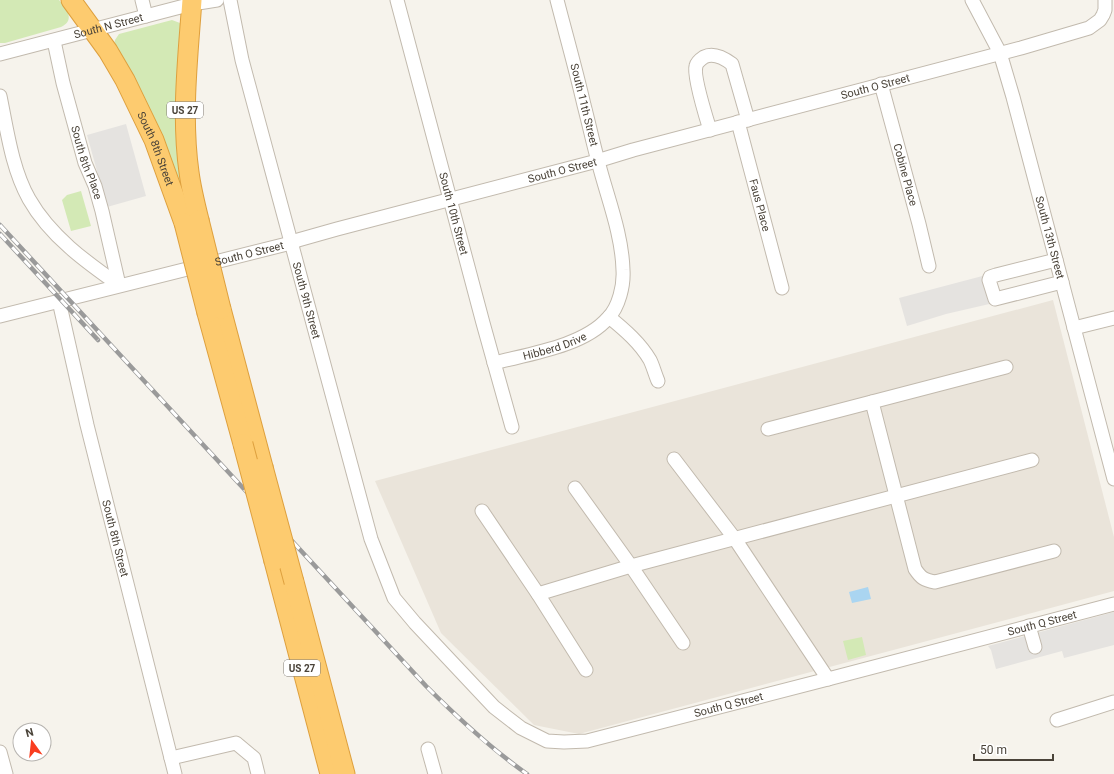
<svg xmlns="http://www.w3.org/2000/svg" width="1114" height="774" viewBox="0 0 1114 774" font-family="Roboto,sans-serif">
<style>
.residential{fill:#eae4da}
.green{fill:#d3e9b5}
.parking{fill:#e5e3e0}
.water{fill:#aad5f1}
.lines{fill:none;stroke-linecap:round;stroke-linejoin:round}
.minor-casing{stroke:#c2baae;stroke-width:15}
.highway-casing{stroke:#dea03e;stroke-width:21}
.minor{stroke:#fff;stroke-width:13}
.highway{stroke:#fdcb6f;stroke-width:19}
.rail-casing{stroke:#9a9a9a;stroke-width:4.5}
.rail{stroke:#fff;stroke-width:3;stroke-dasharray:9;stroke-linecap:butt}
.highway-bridge-casing{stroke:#dea03e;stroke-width:21;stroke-linecap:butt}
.highway-bridge{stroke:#fdcb6f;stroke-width:19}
.labels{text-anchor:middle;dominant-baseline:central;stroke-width:3;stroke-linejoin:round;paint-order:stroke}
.shield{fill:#fff;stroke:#807b74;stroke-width:1}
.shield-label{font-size:10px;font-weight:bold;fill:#4a4339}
.street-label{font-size:11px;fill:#4a4339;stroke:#fff}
</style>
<rect width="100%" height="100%" fill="#f6f3ec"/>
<!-- residential -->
<path class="residential" d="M 1053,300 L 1114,537 L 1114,591 L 579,734 L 534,725 L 441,633 L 375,481 Z"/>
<!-- green -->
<path class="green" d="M 0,0 L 59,0 C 66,8 76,20 61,27 L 5,43 L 0,43 Z
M 172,20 L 180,23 L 182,29 L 189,211 L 114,44 L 115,40 L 119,34 Z
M 81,191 L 91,226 L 71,231 L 62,200 L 67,195 Z
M 862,637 L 866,655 L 848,660 L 843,641 Z"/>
<!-- parking -->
<path class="parking" d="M 126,124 L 146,196 L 107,207 L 87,135 Z
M 990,274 L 998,302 L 946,314 L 907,326 L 899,298 Z
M 1114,612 L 1114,645 L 1064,658 L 1062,651 L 996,669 L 991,650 L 988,646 Z"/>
<!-- water -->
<path class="water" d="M 868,587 L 871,599 L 852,603 L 849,592 Z"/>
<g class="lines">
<defs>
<g id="minor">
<path d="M 142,0 L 146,16"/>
<path id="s1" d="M 230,0 L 242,60 L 371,539 L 394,598 L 415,623 L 494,707 L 521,728 L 547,741 L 564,742 L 587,741 L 828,679 L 1114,604"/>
<path id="s2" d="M 397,0 L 483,323 L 512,427"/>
<path id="s3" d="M 972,0 L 1000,53 L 1013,97 L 1114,479"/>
<path id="s4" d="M 54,41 L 63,83 L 85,163 L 95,186 L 102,211 L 119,285"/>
<path id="s5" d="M 0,54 L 192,4 L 217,0"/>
<path id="s6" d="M 881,84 L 919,224 L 929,266"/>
<path d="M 0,96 C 7,130 12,169 29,199 C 50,236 86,262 119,285"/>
<path id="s7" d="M 738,122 L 782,288"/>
<path d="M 710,130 C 706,117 693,76 696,66 C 697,62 701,59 704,57 C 714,52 724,58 732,64 L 748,120"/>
<path d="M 1056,260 L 996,275 L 990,277 L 989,280 L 995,299 L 1062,282"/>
<path id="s8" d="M 59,301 L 87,425 L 175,774"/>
<path id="s9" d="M 0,316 L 291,243 L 298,240 L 337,229 L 597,161 L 633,150 L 1021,48 L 1089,28 L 1100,20 L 1103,15 L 1105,10 L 1105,0"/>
<path d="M 609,317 C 625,330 640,343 650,360 C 653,366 655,374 658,381"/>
<path d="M 1074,328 L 1114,318"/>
<path id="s10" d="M 494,363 C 529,354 584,346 608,318 C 619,307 624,285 623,270 C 622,233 607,197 598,161 C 593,143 589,124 584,105 C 576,70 566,35 557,0"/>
<path d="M 872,402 L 915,569 C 921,578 924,580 935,582 L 1054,551"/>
<path d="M 768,429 L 1006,367"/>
<path d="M 674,459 L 735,539 L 828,679"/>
<path d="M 575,488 L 631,566 L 683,643"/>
<path d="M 482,511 L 538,594 L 586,670"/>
<path d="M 538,594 L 631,566 L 1032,460"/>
<path d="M 1029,626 L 1035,647"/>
<path d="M 1057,720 L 1114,702"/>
<path d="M 428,749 L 435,774"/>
<path d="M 0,752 L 6,774"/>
<path d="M 171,758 L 236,743 L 254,758 L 258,774"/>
</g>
<g id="highway">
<path id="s11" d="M 71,0 L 108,51 L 125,80 L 154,140 L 184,223"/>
<path d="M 192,0 C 188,57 181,115 189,172 C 191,188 195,204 199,220"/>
<path d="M 221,309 L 263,467"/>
<path d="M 207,313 L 243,444"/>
<path d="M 274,561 L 330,774"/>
<path d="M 294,582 L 345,774"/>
</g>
</defs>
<!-- minor casing -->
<use href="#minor" class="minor-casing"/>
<!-- highway casing -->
<use href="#highway" class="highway-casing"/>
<!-- minor -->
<use href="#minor" class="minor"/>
<!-- highway -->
<use href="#highway" class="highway"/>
<defs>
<path id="rail" d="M 0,225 L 426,686 C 458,718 490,748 527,774
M 0,234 L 98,340"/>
</defs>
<!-- rail casing -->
<use href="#rail" class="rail-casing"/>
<!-- rail -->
<use href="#rail" class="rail"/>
<defs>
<path id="highway-bridge" d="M 199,220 L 221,309
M 184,223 L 207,313
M 243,444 L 274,561
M 263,467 L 294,582"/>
</defs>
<!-- highway-bridge casing -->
<use href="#highway-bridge" class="highway-bridge-casing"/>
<!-- highway-bridge -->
<use href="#highway-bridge" class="highway-bridge"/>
</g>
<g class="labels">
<!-- shield labels -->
<g class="shield">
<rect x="167" y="102" width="36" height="16" rx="3"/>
<rect x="284" y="660" width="36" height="16" rx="3"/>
</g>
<g class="shield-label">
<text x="185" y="110">US 27</text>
<text x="302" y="668">US 27</text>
</g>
<!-- street labels -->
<g class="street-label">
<text stroke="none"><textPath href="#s5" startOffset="112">South N Street</textPath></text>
<text stroke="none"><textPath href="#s9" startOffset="905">South O Street</textPath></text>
<text transform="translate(584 105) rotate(76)">South 11th Street</text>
<text stroke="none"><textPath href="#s11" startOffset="172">South 8th Street</textPath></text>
<text stroke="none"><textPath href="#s4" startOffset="126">South 8th Place</textPath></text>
<text stroke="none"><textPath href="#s9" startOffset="581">South O Street</textPath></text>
<text stroke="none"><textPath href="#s6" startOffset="94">Cobine Place</textPath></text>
<text stroke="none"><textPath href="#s7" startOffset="86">Faus Place</textPath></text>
<text stroke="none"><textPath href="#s2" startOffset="221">South 10th Street</textPath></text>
<text stroke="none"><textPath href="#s3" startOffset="251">South 13th Street</textPath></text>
<text stroke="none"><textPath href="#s9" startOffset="257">South O Street</textPath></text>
<text stroke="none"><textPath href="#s1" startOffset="310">South 9th Street</textPath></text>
<text stroke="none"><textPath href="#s10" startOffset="63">Hibberd Drive</textPath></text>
<text stroke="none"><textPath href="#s8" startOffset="244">South 8th Street</textPath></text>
<text stroke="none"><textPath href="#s1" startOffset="1342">South Q Street</textPath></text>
<text stroke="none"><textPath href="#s1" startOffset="1018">South Q Street</textPath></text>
</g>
</g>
<!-- north arrow -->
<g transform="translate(32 742) rotate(345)"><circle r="19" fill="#ffffff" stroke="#b7b4b0"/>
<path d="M0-3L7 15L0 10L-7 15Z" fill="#f93d1f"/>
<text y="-6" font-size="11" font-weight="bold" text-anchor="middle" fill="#4a4339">N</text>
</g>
<!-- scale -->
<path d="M974 754v6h79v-6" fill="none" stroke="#4a4339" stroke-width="2"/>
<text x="980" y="754" font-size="12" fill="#4a4339" stroke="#ffffff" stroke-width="3" paint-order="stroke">50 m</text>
</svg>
